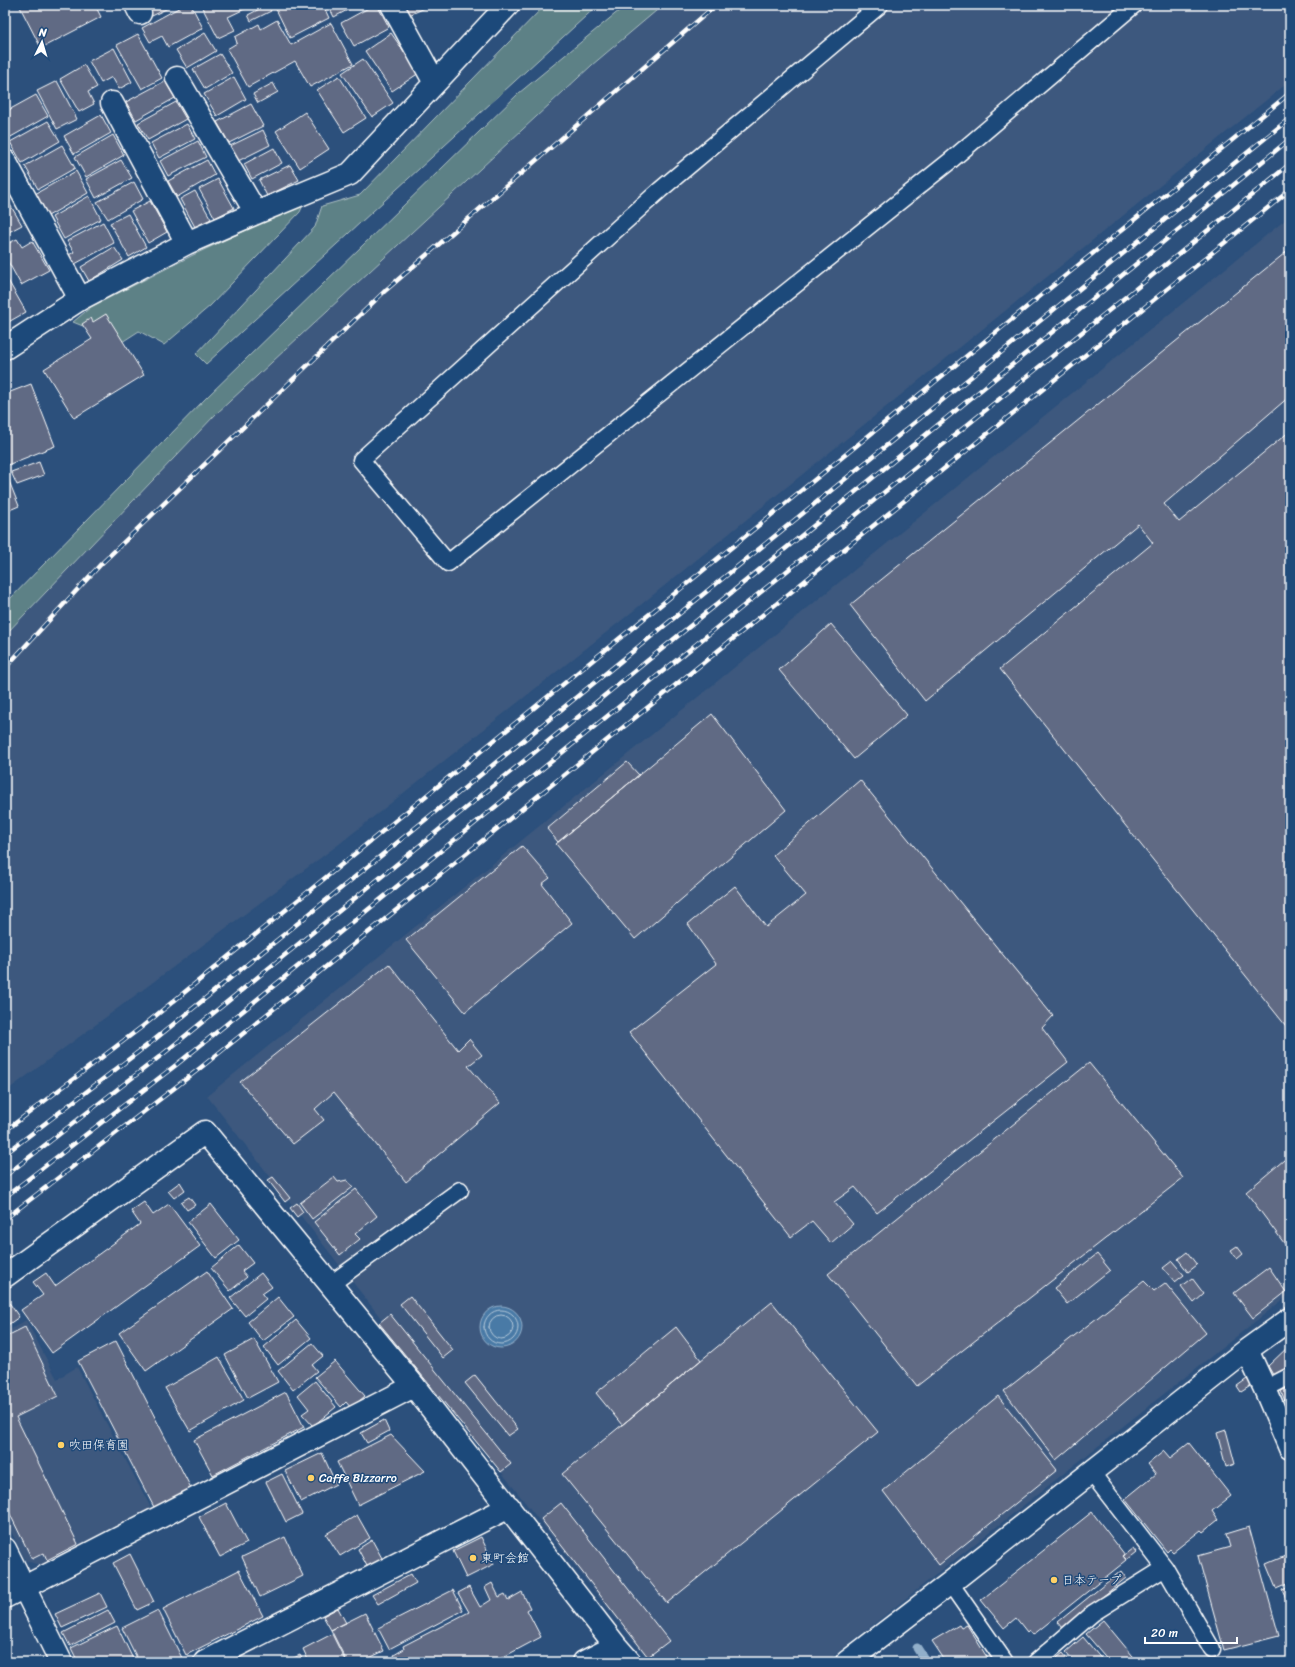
<svg xmlns="http://www.w3.org/2000/svg" width="1295" height="1667" viewBox="0 0 1295 1667" font-family="Sriracha,'Klee One',sans-serif">
<style>
.built{fill:#3c587e}
.green{fill:#5d8186;stroke:#aec0c2}
.water{fill:#497aa6;stroke:#92afca}
.lines{fill:none;stroke-linecap:round;stroke-linejoin:round}
.shore{stroke:#b6cadb;stroke-width:1}
.stream{stroke:#92afca;stroke-width:9}
.building{fill:#616a84;stroke:#fff}
.lane-casing{stroke:#fff;stroke-width:19}
.street-casing{stroke:#fff;stroke-width:25}
.lane{stroke:#1f4a7a;stroke-width:16}
.street{stroke:#1f4a7a;stroke-width:22}
.rail-casing{stroke:#fff;stroke-width:4.5}
.rail{stroke:#1f4a7a;stroke-width:3;stroke-dasharray:9;stroke-linecap:butt}
.poi-dot{fill:#ffd166;stroke:#1f4a7a;stroke-width:1.5}
.labels{text-anchor:middle;dominant-baseline:central;stroke-width:3;stroke-linejoin:round;paint-order:stroke}
.poi-label{font-size:12px;fill:#fff;stroke:#1f4a7a;text-anchor:start}
</style>
<rect width="100%" height="100%" fill="#2c507c"/>
<filter id="ink" filterUnits="userSpaceOnUse"><feTurbulence type="fractalNoise" baseFrequency=".025" numOctaves="2"/><feDisplacementMap in="SourceGraphic" scale="8" xChannelSelector="R" yChannelSelector="G"/><feConvolveMatrix kernelMatrix="1 2 1 2 8 2 1 2 1" color-interpolation-filters="sRGB"/></filter>
<g filter="url(#ink)">
<!-- built -->
<path class="built" d="M 663,5 L 1290,5 L 1290,81 L 622,620 L 338,845 L 5,1092 L 5,635 L 216,414 L 593,65 Z
M 1290,216 L 1290,1294 L 826,1662 L 650,1662 L 207,1096 Z
M 26,1320 L 57,1379 L 77,1367 L 152,1510 L 43,1566 L 26,1561 L 5,1519 L 5,1333 Z"/>
<!-- green -->
<path class="green" d="M 545,5 L 598,5 L 206,364 L 196,354 L 315,227 L 322,206 L 360,195 Z
M 626,5 L 663,5 L 592,65 L 216,414 L 5,635 L 5,604 L 206,398 L 519,93 Z
M 304,203 L 300,212 L 210,306 L 164,345 L 139,331 L 122,342 L 73,322 L 91,307 L 193,255 Z"/>
<!-- water -->
<path class="water" d="M480 1327a21 21 0 1 1 42 0a21 21 0 1 1-42 0Z"/>
<g class="lines">
<!-- shore -->
<path class="shore" d="M484 1327a17 17 0 1 1 34 0a17 17 0 1 1-34 0Z
M489 1327a12 12 0 1 1 24 0a12 12 0 1 1-24 0Z"/>
<!-- stream -->
<path class="stream" d="M 917,1648 L 926,1662"/>
</g>
<!-- building -->
<path class="building" d="M 19,5 L 95,5 L 101,17 L 41,48 Z
M 146,5 L 174,5 L 152,16 Z
M 184,5 L 191,5 L 203,28 L 168,47 L 162,36 L 150,42 L 142,28 Z
M 201,5 L 253,5 L 228,17 L 235,30 L 218,38 Z
M 267,5 L 269,5 L 271,11 L 251,21 L 248,15 Z
M 274,5 L 323,5 L 329,18 L 290,38 Z
M 328,5 L 357,5 L 334,17 Z
M 374,5 L 377,5 L 389,27 L 354,46 L 341,23 Z
M 405,5 L 432,5 L 409,15 Z
M 277,20 L 291,45 L 331,23 L 353,64 L 310,87 L 295,61 L 248,87 L 227,49 L 237,43 L 235,37 L 259,24 L 261,29 Z
M 205,33 L 216,51 L 187,68 L 176,50 Z
M 391,33 L 419,73 L 392,91 L 365,51 Z
M 138,34 L 162,78 L 142,89 L 117,45 Z
M 114,48 L 132,82 L 119,89 L 112,77 L 101,83 L 89,61 Z
M 220,54 L 232,73 L 205,89 L 193,69 Z
M 363,59 L 393,103 L 372,117 L 342,73 Z
M 84,65 L 97,87 L 88,92 L 94,104 L 79,112 L 60,79 Z
M 339,76 L 366,118 L 344,132 L 317,90 Z
M 234,77 L 246,99 L 217,116 L 204,94 Z
M 57,81 L 77,119 L 57,129 L 37,91 Z
M 165,81 L 175,98 L 136,120 L 126,102 Z
M 273,83 L 278,92 L 258,103 L 253,94 Z
M 36,95 L 48,116 L 9,138 L 5,131 L 5,112 Z
M 176,102 L 186,119 L 148,140 L 138,123 Z
M 251,104 L 263,126 L 229,143 L 217,122 Z
M 305,112 L 329,149 L 300,168 L 276,131 Z
M 101,115 L 111,133 L 74,154 L 64,136 Z
M 48,121 L 60,141 L 22,163 L 10,142 Z
M 187,124 L 195,139 L 159,158 L 151,143 Z
M 263,130 L 270,145 L 238,161 L 230,146 Z
M 113,135 L 124,155 L 86,177 L 75,157 Z
M 198,141 L 206,157 L 168,176 L 160,161 Z
M 62,145 L 75,168 L 38,189 L 25,166 Z
M 274,148 L 282,163 L 252,179 L 244,164 Z
M 121,160 L 132,178 L 96,198 L 86,179 Z
M 207,160 L 215,175 L 177,197 L 168,181 Z
M 290,165 L 299,180 L 267,196 L 259,180 Z
M 76,171 L 88,193 L 48,216 L 35,194 Z
M 218,179 L 234,208 L 215,218 L 199,189 Z
M 134,182 L 143,199 L 108,219 L 97,202 Z
M 195,191 L 211,219 L 195,227 L 180,199 Z
M 5,196 L 22,225 L 5,234 Z
M 89,196 L 101,219 L 64,239 L 52,217 Z
M 150,201 L 167,232 L 148,243 L 131,211 Z
M 128,214 L 146,247 L 129,257 L 110,223 Z
M 103,222 L 114,243 L 73,265 L 67,256 L 74,252 L 67,241 Z
M 17,239 L 22,247 L 32,241 L 49,270 L 21,285 L 5,256 L 5,245 Z
M 114,247 L 123,260 L 89,281 L 81,267 Z
M 1290,249 L 1290,396 L 1164,504 L 1179,522 L 1290,431 L 1290,1031 L 1000,669 L 1153,543 L 1138,524 L 925,701 L 850,605 Z
M 5,275 L 26,312 L 5,324 Z
M 106,314 L 144,375 L 74,418 L 44,369 L 92,339 L 82,324 L 91,318 L 93,322 Z
M 31,384 L 55,446 L 5,466 L 5,394 Z
M 39,462 L 44,475 L 17,485 L 11,472 Z
M 5,471 L 19,506 L 5,512 Z
M 831,624 L 907,715 L 854,759 L 779,670 Z
M 712,714 L 786,810 L 635,939 L 556,844 Z
M 627,762 L 639,775 L 558,842 L 547,829 Z
M 860,780 L 1053,1016 L 1042,1028 L 1068,1062 L 877,1213 L 855,1187 L 834,1202 L 853,1224 L 831,1243 L 812,1221 L 791,1237 L 629,1032 L 716,964 L 688,924 L 735,886 L 766,927 L 806,895 L 773,855 Z
M 522,846 L 550,878 L 542,884 L 572,923 L 465,1012 L 406,940 Z
M 389,964 L 458,1050 L 469,1039 L 482,1055 L 468,1066 L 500,1103 L 406,1182 L 334,1092 L 315,1109 L 324,1120 L 293,1144 L 240,1082 Z
M 1089,1063 L 1183,1178 L 917,1386 L 828,1274 Z
M 1290,1155 L 1290,1251 L 1246,1192 Z
M 273,1177 L 290,1198 L 285,1202 L 268,1180 Z
M 334,1177 L 338,1182 L 347,1180 L 353,1187 L 312,1219 L 300,1203 Z
M 180,1182 L 185,1190 L 174,1198 L 168,1191 Z
M 356,1189 L 377,1216 L 355,1234 L 360,1239 L 340,1255 L 314,1222 Z
M 189,1197 L 195,1205 L 187,1210 L 181,1202 Z
M 144,1202 L 153,1215 L 169,1204 L 200,1246 L 52,1353 L 21,1310 L 43,1295 L 33,1282 L 46,1273 L 55,1286 L 140,1224 L 131,1211 Z
M 297,1203 L 303,1212 L 297,1217 L 290,1208 Z
M 211,1204 L 239,1240 L 216,1258 L 188,1222 Z
M 239,1245 L 253,1263 L 242,1271 L 247,1277 L 230,1291 L 211,1268 Z
M 1237,1246 L 1243,1254 L 1237,1259 L 1231,1250 Z
M 1187,1252 L 1197,1265 L 1188,1272 L 1178,1259 Z
M 1097,1254 L 1110,1270 L 1067,1304 L 1054,1288 Z
M 1172,1261 L 1184,1275 L 1175,1282 L 1163,1268 Z
M 1269,1267 L 1286,1292 L 1253,1318 L 1234,1293 Z
M 207,1271 L 233,1309 L 146,1371 L 119,1333 Z
M 261,1273 L 272,1287 L 262,1294 L 266,1299 L 245,1316 L 230,1298 Z
M 1192,1278 L 1204,1294 L 1194,1303 L 1181,1286 Z
M 1144,1281 L 1154,1291 L 1165,1283 L 1206,1333 L 1056,1460 L 1004,1391 Z
M 410,1296 L 453,1350 L 443,1358 L 400,1304 Z
M 278,1297 L 294,1317 L 263,1341 L 248,1322 Z
M 8,1301 L 19,1317 L 5,1327 L 5,1303 Z
M 772,1302 L 878,1432 L 667,1603 L 562,1474 Z
M 390,1314 L 511,1464 L 501,1472 L 379,1323 Z
M 296,1320 L 311,1338 L 278,1365 L 264,1347 Z
M 25,1327 L 58,1396 L 16,1417 L 78,1544 L 47,1560 L 44,1553 L 32,1559 L 5,1504 L 5,1337 Z
M 676,1327 L 701,1360 L 622,1425 L 596,1393 Z
M 254,1339 L 278,1382 L 248,1398 L 225,1355 Z
M 116,1341 L 193,1492 L 156,1511 L 78,1361 Z
M 312,1343 L 323,1356 L 312,1365 L 317,1371 L 293,1390 L 278,1371 Z
M 1290,1345 L 1290,1372 L 1276,1380 L 1268,1366 Z
M 219,1357 L 244,1400 L 190,1431 L 165,1388 Z
M 335,1361 L 365,1396 L 351,1408 L 346,1402 L 341,1407 L 315,1377 Z
M 475,1375 L 518,1429 L 508,1436 L 465,1383 Z
M 1247,1379 L 1252,1385 L 1241,1392 L 1237,1386 Z
M 315,1381 L 336,1407 L 313,1426 L 302,1414 L 309,1409 L 298,1395 Z
M 1290,1387 L 1290,1413 L 1281,1391 Z
M 286,1392 L 304,1427 L 213,1475 L 194,1440 Z
M 998,1396 L 1057,1470 L 939,1565 L 883,1491 Z
M 384,1420 L 389,1431 L 367,1443 L 361,1433 Z
M 1226,1430 L 1235,1464 L 1226,1467 L 1217,1433 Z
M 391,1435 L 425,1471 L 358,1505 L 337,1462 Z
M 1189,1443 L 1231,1496 L 1212,1511 L 1218,1520 L 1203,1532 L 1201,1530 L 1173,1552 L 1170,1549 L 1167,1552 L 1125,1499 L 1156,1474 L 1148,1464 L 1164,1451 L 1170,1458 Z
M 322,1453 L 336,1484 L 301,1502 L 285,1471 Z
M 282,1474 L 302,1514 L 286,1522 L 266,1482 Z
M 226,1503 L 247,1543 L 220,1557 L 199,1517 Z
M 561,1503 L 669,1641 L 648,1657 L 541,1519 Z
M 1092,1512 L 1125,1555 L 1123,1556 L 1127,1560 L 1033,1635 L 1029,1630 L 1027,1632 L 1016,1618 L 1004,1628 L 981,1600 Z
M 357,1515 L 370,1538 L 340,1556 L 326,1534 Z
M 1249,1527 L 1279,1636 L 1224,1650 L 1198,1556 L 1230,1547 L 1226,1534 Z
M 285,1537 L 303,1576 L 260,1597 L 242,1557 Z
M 481,1537 L 494,1564 L 466,1578 L 453,1551 Z
M 372,1540 L 383,1560 L 368,1568 L 358,1549 Z
M 1133,1548 L 1136,1552 L 1126,1560 L 1123,1556 Z
M 130,1554 L 154,1602 L 137,1610 L 113,1563 Z
M 1290,1554 L 1290,1582 L 1276,1588 L 1266,1564 Z
M 239,1570 L 263,1616 L 186,1655 L 163,1609 Z
M 1121,1571 L 1126,1578 L 1063,1628 L 1058,1622 Z
M 411,1574 L 416,1583 L 378,1604 L 372,1595 Z
M 492,1583 L 499,1597 L 505,1594 L 508,1600 L 522,1592 L 530,1608 L 527,1610 L 541,1637 L 494,1662 L 396,1662 L 394,1655 L 404,1649 L 403,1646 L 469,1612 L 458,1593 L 469,1587 L 480,1607 L 491,1600 L 485,1587 Z
M 1290,1586 L 1290,1608 L 1282,1589 Z
M 453,1590 L 463,1610 L 389,1649 L 378,1628 Z
M 100,1593 L 107,1607 L 62,1628 L 55,1614 Z
M 338,1608 L 346,1623 L 331,1630 L 323,1616 Z
M 108,1610 L 115,1623 L 70,1646 L 63,1633 Z
M 158,1610 L 182,1658 L 175,1662 L 139,1662 L 122,1628 Z
M 365,1613 L 384,1651 L 367,1659 L 369,1662 L 347,1662 L 331,1630 Z
M 1103,1620 L 1137,1661 L 1136,1662 L 1110,1662 L 1086,1634 Z
M 959,1625 L 961,1628 L 967,1625 L 990,1662 L 946,1662 L 932,1641 Z
M 117,1626 L 134,1661 L 78,1662 L 71,1648 Z
M 332,1634 L 346,1662 L 309,1662 L 303,1649 Z
M 1083,1637 L 1104,1662 L 1075,1662 L 1066,1652 Z
M 1290,1640 L 1290,1656 L 1284,1642 Z
M 1063,1653 L 1070,1662 L 1052,1662 Z
M 300,1655 L 304,1662 L 285,1662 Z"/>
<g class="lines">
<defs>
<path id="lane" d="M 880,5 L 660,190 L 361,460 L 448,563 L 950,161 L 1134,5
M 331,1284 L 460,1190
M 1265,1389 L 1290,1376
M 1091,1472 L 1165,1568 L 1212,1649
M 950,1583 L 1005,1662
M 1036,1662 L 1093,1613 L 1165,1568"/>
<path id="street" d="M 136,5 L 140,13
M 177,78 L 256,213
M 435,83 L 508,5
M 112,103 L 187,243
M 5,161 L 80,299
M 5,348 L 80,299 L 187,243 L 256,213 L 350,174 L 435,83 L 392,5
M 5,1276 L 205,1132 L 414,1386 L 616,1646 L 630,1662
M 1247,1350 L 1265,1389 L 1290,1448
M 5,1549 L 61,1662
M 5,1597 L 414,1386
M 205,1662 L 509,1507
M 584,1662 L 616,1646
M 847,1662 L 950,1583 L 1247,1350 L 1290,1319"/>
</defs>
<!-- lane casing -->
<use href="#lane" class="lane-casing"/>
<!-- street casing -->
<use href="#street" class="street-casing"/>
<!-- lane -->
<use href="#lane" class="lane"/>
<!-- street -->
<use href="#street" class="street"/>
<defs>
<path id="rail" d="M 5,668 L 101,564 L 386,290 L 716,5
M 5,1131 L 143,1026 L 1290,93
M 5,1154 L 154,1040 L 1290,118
M 5,1176 L 163,1054 L 1290,139
M 5,1197 L 176,1065 L 1290,164
M 5,1219 L 199,1069 L 1290,190"/>
</defs>
<!-- rail casing -->
<use href="#rail" class="rail-casing"/>
<!-- rail -->
<use href="#rail" class="rail"/>
</g>
</g>
<!-- markers -->
<g class="poi-dot">
<circle cx="61" cy="1445" r="4"/>
<circle cx="311" cy="1478" r="4"/>
<circle cx="473" cy="1558" r="4"/>
<circle cx="1054" cy="1580" r="4"/>
</g>
<g class="labels">
<!-- poi labels -->
<g class="poi-label">
<text x="69" y="1445">吹田保育園</text>
<text x="319" y="1478">Caffe Bizzarro</text>
<text x="481" y="1558">東町会館</text>
<text x="1062" y="1580">日本テープ</text>
</g>
</g>
<!-- margin -->
<rect width="1295" height="1667" fill="none" stroke="#1f4a7a" stroke-width="20"/>
<rect x="10" y="10" width="1275" height="1647" fill="none" stroke="#fff" stroke-width="1.5" filter="url(#ink)"/>
<!-- north arrow -->
<g transform="translate(42 42) rotate(5)" stroke="#1f4a7a" stroke-width="3" paint-order="stroke">
<path d="M0-3L7 15L0 10L-7 15Z" fill="#ffffff"/>
<text y="-6" font-size="11" font-weight="bold" text-anchor="middle" fill="#ffffff">N</text>
</g>
<!-- scale -->
<path d="M1145 1637v6h92v-6" fill="none" stroke="#ffffff" stroke-width="2"/>
<text x="1151" y="1637" font-size="12" fill="#ffffff" stroke="#1f4a7a" stroke-width="3" paint-order="stroke">20 m</text>
</svg>
